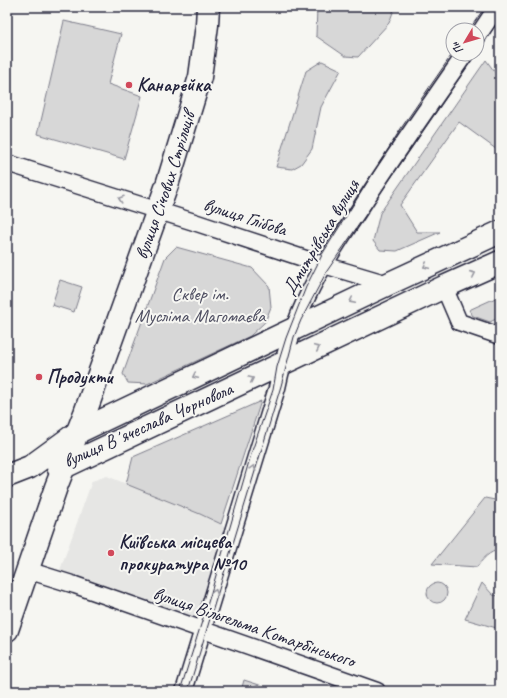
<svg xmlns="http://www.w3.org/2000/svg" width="507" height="698" viewBox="0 0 507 698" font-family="Caveat,sans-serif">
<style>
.built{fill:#e6e6e4}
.green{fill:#d7d7d7;stroke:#7c7c89}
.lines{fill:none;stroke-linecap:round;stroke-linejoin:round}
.minor-casing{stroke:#22223b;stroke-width:19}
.secondary-casing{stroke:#22223b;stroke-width:25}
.minor{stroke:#f6f6f2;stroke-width:16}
.secondary{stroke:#f6f6f2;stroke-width:22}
.tram{stroke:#22223b;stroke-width:1}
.oneway{stroke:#9797a0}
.poi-dot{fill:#d1495b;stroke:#f6f6f2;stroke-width:1.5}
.labels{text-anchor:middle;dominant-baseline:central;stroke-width:4;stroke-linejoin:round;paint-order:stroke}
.poi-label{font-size:19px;font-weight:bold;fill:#22223b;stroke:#f6f6f2;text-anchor:start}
.street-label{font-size:19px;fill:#22223b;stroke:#f6f6f2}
.park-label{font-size:19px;fill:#4f4f62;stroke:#f6f6f2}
</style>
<rect width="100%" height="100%" fill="#f6f6f2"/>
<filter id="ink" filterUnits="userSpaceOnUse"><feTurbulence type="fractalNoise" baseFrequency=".025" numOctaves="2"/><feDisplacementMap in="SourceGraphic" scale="8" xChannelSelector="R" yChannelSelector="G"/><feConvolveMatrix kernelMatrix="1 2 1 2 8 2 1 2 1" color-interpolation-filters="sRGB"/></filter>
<g filter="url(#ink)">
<!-- built -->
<path class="built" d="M 107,476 L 200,514 L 227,527 L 198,622 L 69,578 L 60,570 L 92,481 Z"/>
<!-- green -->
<path class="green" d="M 317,7 L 395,7 L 389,23 L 358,57 L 345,56 L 316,36 Z
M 64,21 L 121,34 L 108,84 L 142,96 L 124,159 L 38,134 Z
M 486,60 L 500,79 L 500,152 L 459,122 L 400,205 L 417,232 L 440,232 L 397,251 L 380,250 L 373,241 L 380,213 Z
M 322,61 L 341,70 L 321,107 L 312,149 L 301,164 L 292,169 L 276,167 L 306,71 Z
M 176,247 L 252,268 L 269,286 L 271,307 L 265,322 L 250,336 L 147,384 L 128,383 L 123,374 L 165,258 Z
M 60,280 L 82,287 L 74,312 L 52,305 Z
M 500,296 L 500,317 L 490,322 L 473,316 L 469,310 Z
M 261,401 L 221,524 L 200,514 L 126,484 L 133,457 Z
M 485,498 L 500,501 L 500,550 C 489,551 483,559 477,567 L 432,564 Z
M 482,583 L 493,595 L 500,596 L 500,629 L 465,619 Z
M427 593a10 10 0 1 1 20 0a10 10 0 1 1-20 0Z
M 244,680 L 275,690 L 274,691 L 241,691 Z"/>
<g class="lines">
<defs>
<path id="minor" d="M 477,37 L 497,7
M 7,163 L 194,222 L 324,265 L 388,284
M 444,287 L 459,322 L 500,336
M 27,570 L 75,585 L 377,691
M 184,691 L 277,388 C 284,355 294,323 309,293 C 323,263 343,235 361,207 C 394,155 430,105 465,54"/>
<g id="secondary">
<path d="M 58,467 L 64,467 L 444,287 L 500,262"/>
<path d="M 7,476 L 30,467 L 78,432 L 388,284 L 500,232"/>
<path id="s1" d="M 7,630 L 56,487 L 85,413 L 167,185 L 200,77 L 207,25 L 208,7"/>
</g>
</defs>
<!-- minor casing -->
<use href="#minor" class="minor-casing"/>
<!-- secondary casing -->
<use href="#secondary" class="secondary-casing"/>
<!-- minor -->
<use href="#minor" class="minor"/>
<!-- secondary -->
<use href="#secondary" class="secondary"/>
<!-- tram -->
<path class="tram" d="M 469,30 L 485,7
M 477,52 L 500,19
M 180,691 L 210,596 L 252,451 L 273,390 L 277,367 L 286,338 L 306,287 L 323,253 L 402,127 L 453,53
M 188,691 L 281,386 L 294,337 L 301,320 L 327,271 L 476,54"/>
</g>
<!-- one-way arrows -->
<defs><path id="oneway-chevron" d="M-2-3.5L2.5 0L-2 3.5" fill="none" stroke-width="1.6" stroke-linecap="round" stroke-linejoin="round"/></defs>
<g class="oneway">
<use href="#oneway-chevron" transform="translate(121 199) rotate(-162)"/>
<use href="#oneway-chevron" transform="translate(426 266) rotate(155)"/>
<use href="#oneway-chevron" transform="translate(473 274) rotate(-24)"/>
<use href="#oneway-chevron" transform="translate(352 301) rotate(154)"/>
<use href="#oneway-chevron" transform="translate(317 348) rotate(-25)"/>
<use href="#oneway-chevron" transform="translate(195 376) rotate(154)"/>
<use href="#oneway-chevron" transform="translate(251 379) rotate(-25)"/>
<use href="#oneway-chevron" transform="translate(253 468) rotate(-73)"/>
<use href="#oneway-chevron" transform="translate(215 592) rotate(-73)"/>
</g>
</g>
<!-- markers -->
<g class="poi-dot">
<circle cx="129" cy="85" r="4"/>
<circle cx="39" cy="377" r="4"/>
<circle cx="111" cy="553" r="4"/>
</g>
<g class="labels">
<!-- poi labels -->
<g class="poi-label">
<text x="137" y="85">Канарейка</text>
<text x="47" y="377">Продукти</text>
<text x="119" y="542">Київська місцева<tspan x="119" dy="22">прокуратура №10</tspan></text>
</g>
<!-- street labels -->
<g class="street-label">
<text stroke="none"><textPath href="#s1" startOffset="472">вулиця Січових Стрільців</textPath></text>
<text transform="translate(245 217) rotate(18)">вулиця Глібова</text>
<text transform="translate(321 237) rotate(-59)">Дмитрівська вулиця</text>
<text transform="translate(148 425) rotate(-24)">вулиця Вʼячеслава Чорновола</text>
<text transform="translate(254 627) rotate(19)">вулиця Вільгельма Котарбінського</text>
</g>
<!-- park labels -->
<g class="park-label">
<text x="200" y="294">Сквер ім.<tspan x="200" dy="22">Мусліма Магомаєва</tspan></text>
</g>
</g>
<!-- margin -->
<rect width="507" height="698" fill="none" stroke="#f6f6f2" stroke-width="24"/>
<rect x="12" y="12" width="483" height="674" fill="none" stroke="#22223b" stroke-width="1.5" filter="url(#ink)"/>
<!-- north arrow -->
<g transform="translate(465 42) rotate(232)"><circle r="19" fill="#f6f6f2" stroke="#a1a1a9"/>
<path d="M0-3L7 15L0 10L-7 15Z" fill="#d1495b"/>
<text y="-6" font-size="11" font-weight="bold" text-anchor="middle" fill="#22223b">Пн</text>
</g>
</svg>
